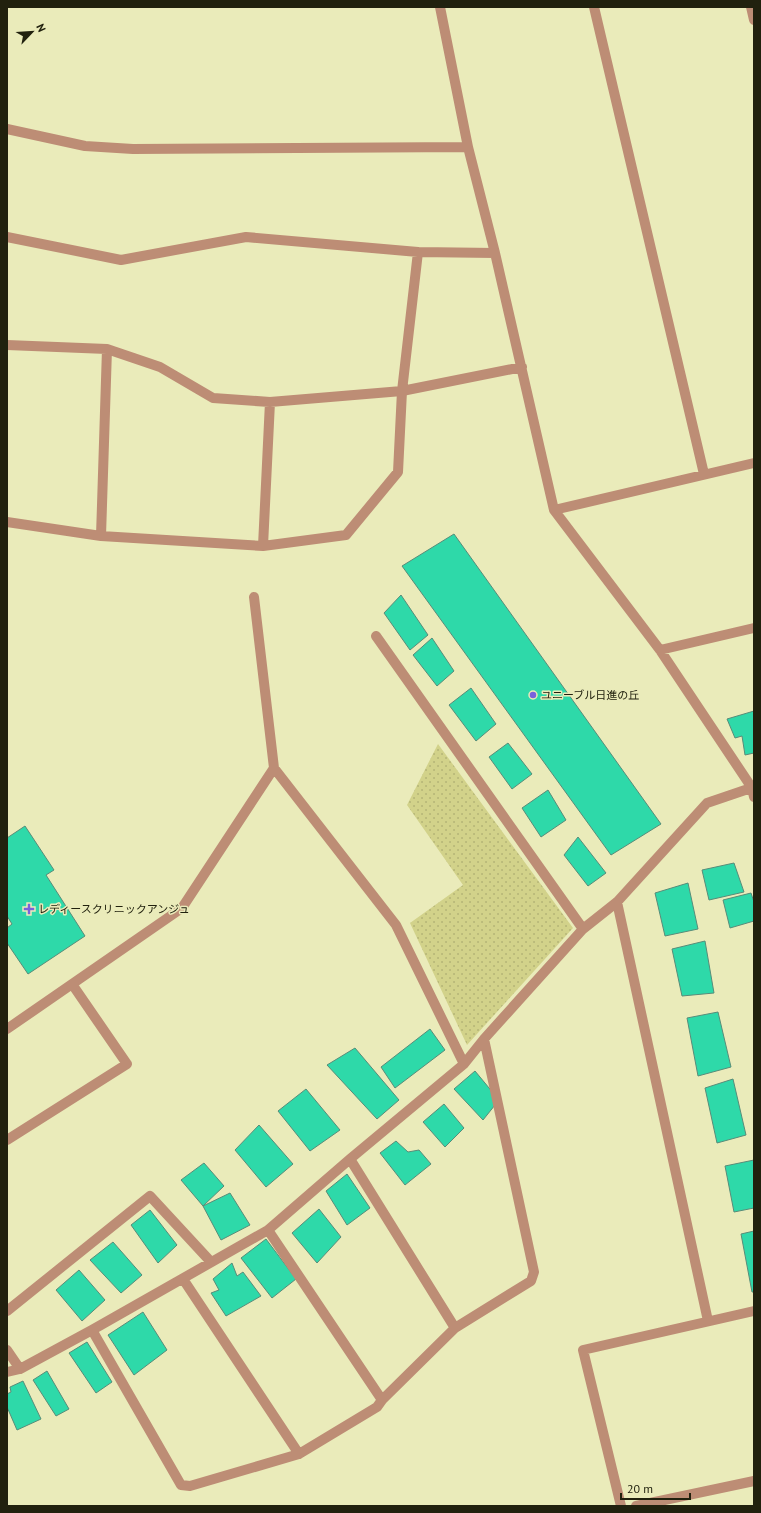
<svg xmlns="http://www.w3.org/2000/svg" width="761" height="1513" viewBox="0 0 761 1513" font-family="'PT Sans','Noto Sans JP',sans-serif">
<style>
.grass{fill:url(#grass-dots)}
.building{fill:#2ed9a9;stroke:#588c79}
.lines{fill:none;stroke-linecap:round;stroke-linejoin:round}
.minor{stroke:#bd8d75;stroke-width:10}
.tertiary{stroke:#bd8d75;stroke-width:10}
.poi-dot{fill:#7961dc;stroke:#eaebba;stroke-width:1.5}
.labels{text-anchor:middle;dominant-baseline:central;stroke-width:3;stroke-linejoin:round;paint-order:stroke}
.poi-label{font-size:11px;fill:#21210e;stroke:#eaebba;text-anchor:start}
</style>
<defs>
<pattern id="grass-dots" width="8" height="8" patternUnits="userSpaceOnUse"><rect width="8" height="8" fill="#d2d28a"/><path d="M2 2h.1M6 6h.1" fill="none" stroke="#b4b476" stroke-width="1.8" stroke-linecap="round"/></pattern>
</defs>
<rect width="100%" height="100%" fill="#eaebba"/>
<!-- grass -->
<path class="grass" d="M 438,744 L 573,928 L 467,1045 L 410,923 L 463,885 L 407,805 Z"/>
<!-- building -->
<path class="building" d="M 454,534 L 661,824 L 611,855 L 402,566 Z
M 401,595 L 428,635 L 410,650 L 384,613 Z
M 432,638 L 454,671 L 437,686 L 413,655 Z
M 471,688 L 496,724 L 476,741 L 449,705 Z
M 754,711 L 754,753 L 745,755 L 742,736 L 735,738 L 727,719 Z
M 508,743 L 532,774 L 512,789 L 489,757 Z
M 548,790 L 566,820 L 541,837 L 522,808 Z
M 25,826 L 54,870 L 46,875 L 85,936 L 28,974 L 7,943 L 7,928 L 12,924 L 7,916 L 7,838 Z
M 578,837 L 606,873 L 588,886 L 564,855 Z
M 734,863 L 744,892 L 709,900 L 702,870 Z
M 688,883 L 698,929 L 665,936 L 655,893 Z
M 751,893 L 754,902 L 754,921 L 730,928 L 723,900 Z
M 705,941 L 714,993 L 682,996 L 672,949 Z
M 718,1012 L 731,1067 L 698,1076 L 687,1018 Z
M 430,1029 L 445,1050 L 395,1088 L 381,1067 Z
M 355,1048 L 399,1100 L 377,1119 L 327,1065 Z
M 475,1071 L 499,1100 L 483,1120 L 454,1089 Z
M 733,1079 L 746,1135 L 717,1143 L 705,1088 Z
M 306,1089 L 340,1130 L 310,1151 L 278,1111 Z
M 444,1104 L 464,1128 L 445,1147 L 423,1122 Z
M 259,1125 L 293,1164 L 266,1187 L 235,1150 Z
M 396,1141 L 408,1152 L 419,1150 L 431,1164 L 405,1185 L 380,1153 Z
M 754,1160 L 754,1208 L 734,1212 L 725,1166 Z
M 204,1163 L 224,1186 L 203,1206 L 181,1180 Z
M 347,1174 L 370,1208 L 347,1225 L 326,1191 Z
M 230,1193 L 250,1225 L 221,1240 L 203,1206 Z
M 319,1209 L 341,1237 L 317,1263 L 292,1233 Z
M 150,1210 L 177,1245 L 158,1263 L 131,1225 Z
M 754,1231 L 754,1292 L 752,1292 L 741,1234 Z
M 266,1239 L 296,1279 L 272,1298 L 241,1258 Z
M 113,1242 L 142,1275 L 121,1293 L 90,1260 Z
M 232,1263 L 237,1276 L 243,1272 L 261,1296 L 226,1316 L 211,1293 L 219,1290 L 213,1279 Z
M 79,1270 L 105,1300 L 82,1321 L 56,1290 Z
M 143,1312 L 167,1350 L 134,1375 L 108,1335 Z
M 87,1342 L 112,1382 L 96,1393 L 69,1353 Z
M 47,1371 L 69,1409 L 56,1416 L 33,1380 Z
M 23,1381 L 41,1419 L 17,1430 L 7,1407 L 7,1394 L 11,1392 L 10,1387 Z"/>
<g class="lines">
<!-- minor -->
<path class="minor" d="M 440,7 L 468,147 L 495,253 L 554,510 L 660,650 L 752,788 L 754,797
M 594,7 L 704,474
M 751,7 L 754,20
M 7,129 L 85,146 L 133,149 L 468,147
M 7,237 L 121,260 L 246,237 L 418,252 L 495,253
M 7,345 L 107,349 L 160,367 L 213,398 L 270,402 L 402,391 L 522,367
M 554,510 L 754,463
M 7,522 L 101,536 L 263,546 L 346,535 L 398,472 L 402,391 L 418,252
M 101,536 L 107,349
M 263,546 L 270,402
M 254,597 L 274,768 L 396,925 L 464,1064
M 376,636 L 583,929
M 660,650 L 754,628
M 617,902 L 708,1321
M 7,1029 L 182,908 L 274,768
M 7,1140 L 127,1064 L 72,984
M 350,1159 L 455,1328
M 268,1230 L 382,1400
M 183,1279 L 299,1454
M 7,1311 L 150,1196 L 211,1262
M 92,1330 L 181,1485 L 190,1486 L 299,1454 L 377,1407 L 382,1400 L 455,1328 L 531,1281 L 534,1272 L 484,1039
M 7,1350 L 20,1369
M 7,1372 L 20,1369 L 92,1330 L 268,1230 L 350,1159 L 464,1064 L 484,1039 L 583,929 L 617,902 L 707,803 L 754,787
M 621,1506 L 583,1350 L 754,1311"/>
<!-- tertiary -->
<path class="tertiary" d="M 636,1506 L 754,1481"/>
</g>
<!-- markers -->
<g class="poi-dot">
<circle cx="533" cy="695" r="4"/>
<path d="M27 903h4v4h4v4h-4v4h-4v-4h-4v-4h4z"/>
</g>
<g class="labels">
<!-- poi labels -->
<g class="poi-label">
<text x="541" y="695">ユニーブル日進の丘</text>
<text x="38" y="909">レディースクリニックアンジュ</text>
</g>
</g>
<!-- border -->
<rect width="761" height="1513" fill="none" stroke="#21210e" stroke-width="16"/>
<!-- north arrow -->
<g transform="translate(32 32) rotate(65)" stroke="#eaebba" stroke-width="3" paint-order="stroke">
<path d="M0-3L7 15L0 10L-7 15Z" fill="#21210e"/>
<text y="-6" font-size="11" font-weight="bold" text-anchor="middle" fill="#21210e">N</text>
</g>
<!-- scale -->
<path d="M621 1493v6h69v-6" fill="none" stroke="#21210e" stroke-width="2"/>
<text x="627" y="1493" font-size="12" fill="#21210e" stroke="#eaebba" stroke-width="3" paint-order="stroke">20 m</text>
</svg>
